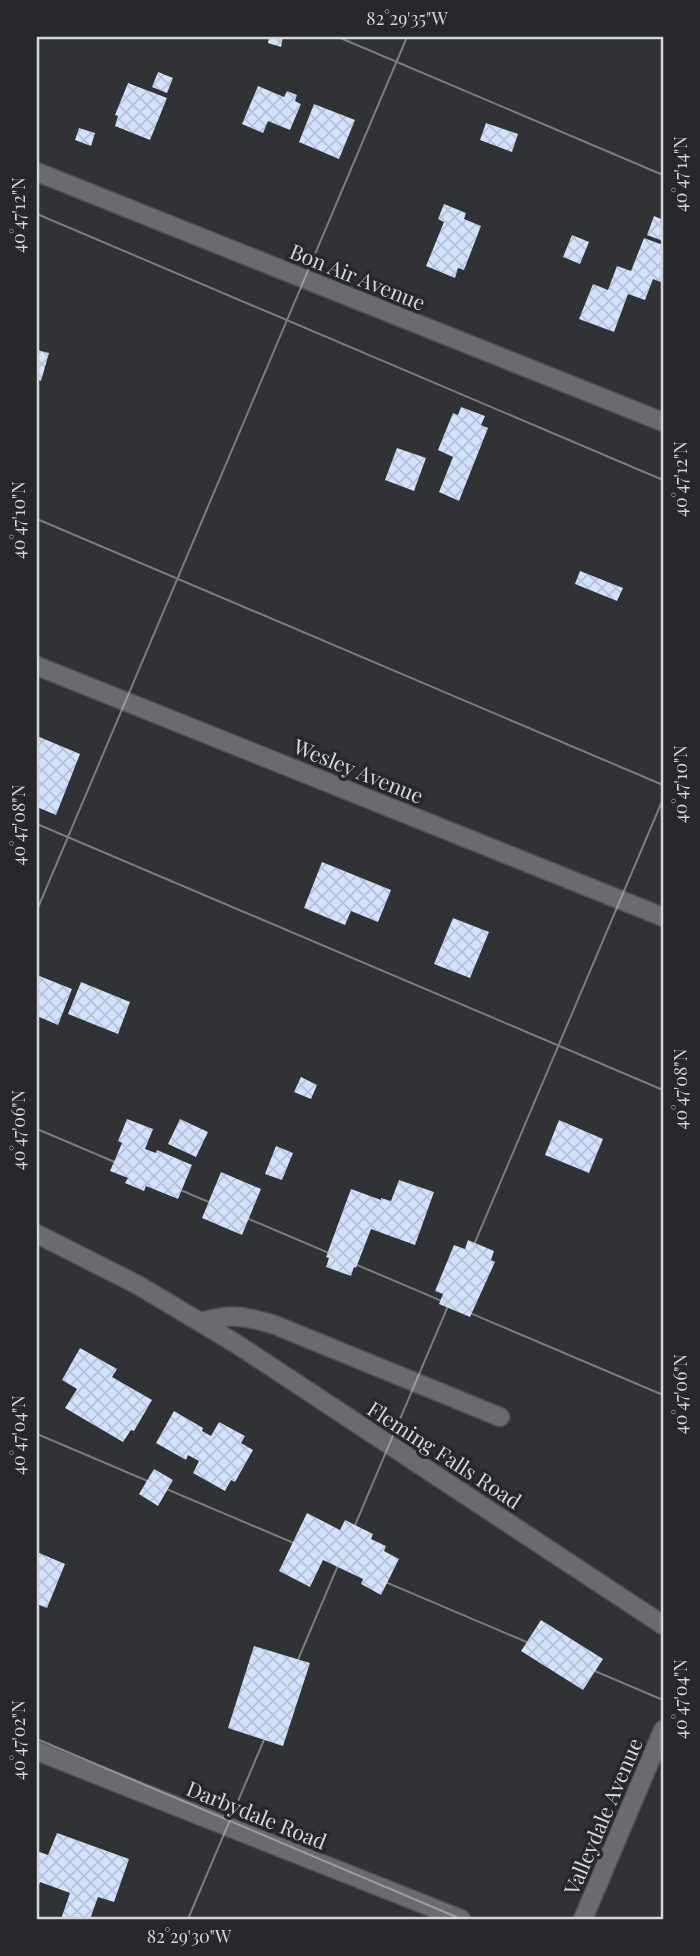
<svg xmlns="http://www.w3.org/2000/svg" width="700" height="1956" viewBox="0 0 700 1956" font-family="'Playfair Display',serif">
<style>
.building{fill:url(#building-cross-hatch)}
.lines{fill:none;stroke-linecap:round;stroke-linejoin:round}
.minor-casing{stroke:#4d4f51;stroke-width:21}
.minor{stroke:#696b6f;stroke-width:18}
.ticks{fill:none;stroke:#d4d6d8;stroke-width:2;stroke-opacity:0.45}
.labels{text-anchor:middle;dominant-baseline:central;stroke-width:7;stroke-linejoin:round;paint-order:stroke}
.street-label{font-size:21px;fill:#d4d6d8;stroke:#26282b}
.neatline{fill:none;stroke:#d4d6d8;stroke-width:2.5}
.ticks-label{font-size:18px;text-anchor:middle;fill:#d4d6d8}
</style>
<defs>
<pattern id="building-cross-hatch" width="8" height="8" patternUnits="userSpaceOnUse" patternTransform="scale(1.75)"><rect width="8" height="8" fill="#d2e1fc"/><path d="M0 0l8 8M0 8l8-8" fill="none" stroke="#b5c1d7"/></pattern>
</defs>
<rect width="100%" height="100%" fill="#303236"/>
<!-- building -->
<path class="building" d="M 269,37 L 283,37 L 281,47 L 268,43 Z
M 158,72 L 173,78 L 167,93 L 152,87 Z
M 128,83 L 167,98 L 150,140 L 115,126 L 118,116 L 115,115 Z
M 258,86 L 284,97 L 287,91 L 297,95 L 295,101 L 301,104 L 290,130 L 268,121 L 263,133 L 242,124 Z
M 314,104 L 355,120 L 339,159 L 299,142 Z
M 486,123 L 518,134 L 512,152 L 480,140 Z
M 79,128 L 95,133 L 91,146 L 75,140 Z
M 444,204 L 466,213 L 464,219 L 481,226 L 464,270 L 458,268 L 455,278 L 426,266 L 444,222 L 438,219 Z
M 654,216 L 663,220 L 663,241 L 647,235 Z
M 572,235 L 589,242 L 580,264 L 563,257 Z
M 644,238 L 663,245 L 663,283 L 653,279 L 645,300 L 628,294 L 614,332 L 579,319 L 593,284 L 608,290 L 617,266 L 631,271 Z
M 37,350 L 49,353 L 41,381 L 37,380 Z
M 461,407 L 485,416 L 481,425 L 488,428 L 459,501 L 439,492 L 453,457 L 438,450 L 453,413 L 458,415 Z
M 397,448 L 426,458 L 414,491 L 385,480 Z
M 580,571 L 623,588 L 617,601 L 575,584 Z
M 37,736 L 80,754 L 56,815 L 37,807 Z
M 322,862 L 391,890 L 378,922 L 351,911 L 345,925 L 304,908 Z
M 453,918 L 489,932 L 470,978 L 434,964 Z
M 37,975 L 72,989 L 58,1025 L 37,1016 Z
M 81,982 L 130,1002 L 118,1034 L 68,1014 Z
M 301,1077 L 317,1085 L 311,1099 L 294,1092 Z
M 127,1119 L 153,1129 L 145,1149 L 156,1153 L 157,1150 L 192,1165 L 178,1199 L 146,1186 L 144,1191 L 125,1183 L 128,1178 L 110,1171 L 122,1143 L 118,1141 Z
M 180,1119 L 208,1132 L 196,1157 L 168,1144 Z
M 559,1120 L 603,1139 L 589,1173 L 545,1155 Z
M 276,1146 L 293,1153 L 282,1180 L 265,1174 Z
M 221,1172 L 261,1189 L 242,1235 L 202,1218 Z
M 399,1180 L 434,1192 L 415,1245 L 371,1229 L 356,1268 L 354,1267 L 351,1276 L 326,1267 L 329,1258 L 326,1257 L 351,1189 L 381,1200 L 381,1198 L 391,1201 Z
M 468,1240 L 494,1251 L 491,1260 L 495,1262 L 470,1317 L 439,1304 L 443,1294 L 435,1291 L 454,1245 L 465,1249 Z
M 80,1348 L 117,1369 L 112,1377 L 152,1400 L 134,1431 L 131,1430 L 123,1442 L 65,1408 L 77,1389 L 62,1380 Z
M 174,1411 L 203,1428 L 202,1431 L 211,1436 L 219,1422 L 245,1436 L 241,1443 L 253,1450 L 235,1482 L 231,1480 L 225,1491 L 193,1473 L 199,1461 L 188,1455 L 186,1460 L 156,1443 Z
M 154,1469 L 173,1480 L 158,1506 L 139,1494 Z
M 307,1513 L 340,1530 L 345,1520 L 373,1534 L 371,1539 L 386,1546 L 384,1551 L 399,1559 L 381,1595 L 361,1584 L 363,1579 L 323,1560 L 310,1587 L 279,1571 Z
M 37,1552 L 65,1564 L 47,1608 L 37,1604 Z
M 541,1620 L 603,1659 L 583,1690 L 521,1651 Z
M 254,1646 L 310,1663 L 283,1746 L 228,1728 Z
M 57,1833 L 129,1859 L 114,1902 L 98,1897 L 90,1919 L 61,1919 L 70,1893 L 40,1882 L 37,1890 L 37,1851 L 48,1855 Z"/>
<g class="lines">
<defs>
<path id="minor" d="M 37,172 L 663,422
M 37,666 L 663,917
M 37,1234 L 138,1285 L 235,1343 L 663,1625
M 201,1322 C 232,1313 245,1316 275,1325 L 500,1417
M 37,1751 L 461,1919
M 583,1919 L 663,1730"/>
</defs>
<!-- minor casing -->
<use href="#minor" class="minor-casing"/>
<!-- minor -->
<use href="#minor" class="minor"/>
</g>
<!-- ticks -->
<path class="ticks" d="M 338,37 L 663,175M 37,214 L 663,480M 37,519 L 663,785M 37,824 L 663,1090M 37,910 L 407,37M 37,1129 L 663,1395M 37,1434 L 663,1700M 37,1739 L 461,1919M 188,1919 L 663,799"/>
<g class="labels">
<!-- street labels -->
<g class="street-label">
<text transform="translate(358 276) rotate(22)">Bon Air Avenue</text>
<text transform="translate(359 770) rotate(22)">Wesley Avenue</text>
<text transform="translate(445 1454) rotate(33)">Fleming Falls Road</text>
<text transform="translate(257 1814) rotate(22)">Darbydale Road</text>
<text transform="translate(602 1816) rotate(-67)">Valleydale Avenue</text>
</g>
</g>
<!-- border -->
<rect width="700" height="1956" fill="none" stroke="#26282b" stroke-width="77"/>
<rect x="38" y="38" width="624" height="1880" class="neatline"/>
<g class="ticks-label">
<text x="407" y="25">82°29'35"W</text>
<text transform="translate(681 174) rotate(-90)" y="6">40°47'14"N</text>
<text transform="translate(19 215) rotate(-90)" y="6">40°47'12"N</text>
<text transform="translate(681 479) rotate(-90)" y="6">40°47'12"N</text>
<text transform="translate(19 520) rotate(-90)" y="6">40°47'10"N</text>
<text transform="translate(681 784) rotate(-90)" y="6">40°47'10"N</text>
<text transform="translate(19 825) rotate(-90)" y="6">40°47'08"N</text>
<text transform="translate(681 1089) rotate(-90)" y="6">40°47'08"N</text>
<text transform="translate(19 1130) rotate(-90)" y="6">40°47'06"N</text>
<text transform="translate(681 1394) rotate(-90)" y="6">40°47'06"N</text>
<text transform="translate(19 1435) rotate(-90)" y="6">40°47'04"N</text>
<text transform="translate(681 1699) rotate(-90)" y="6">40°47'04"N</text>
<text transform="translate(19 1740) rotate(-90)" y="6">40°47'02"N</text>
<text x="189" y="1943">82°29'30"W</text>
</g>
</svg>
